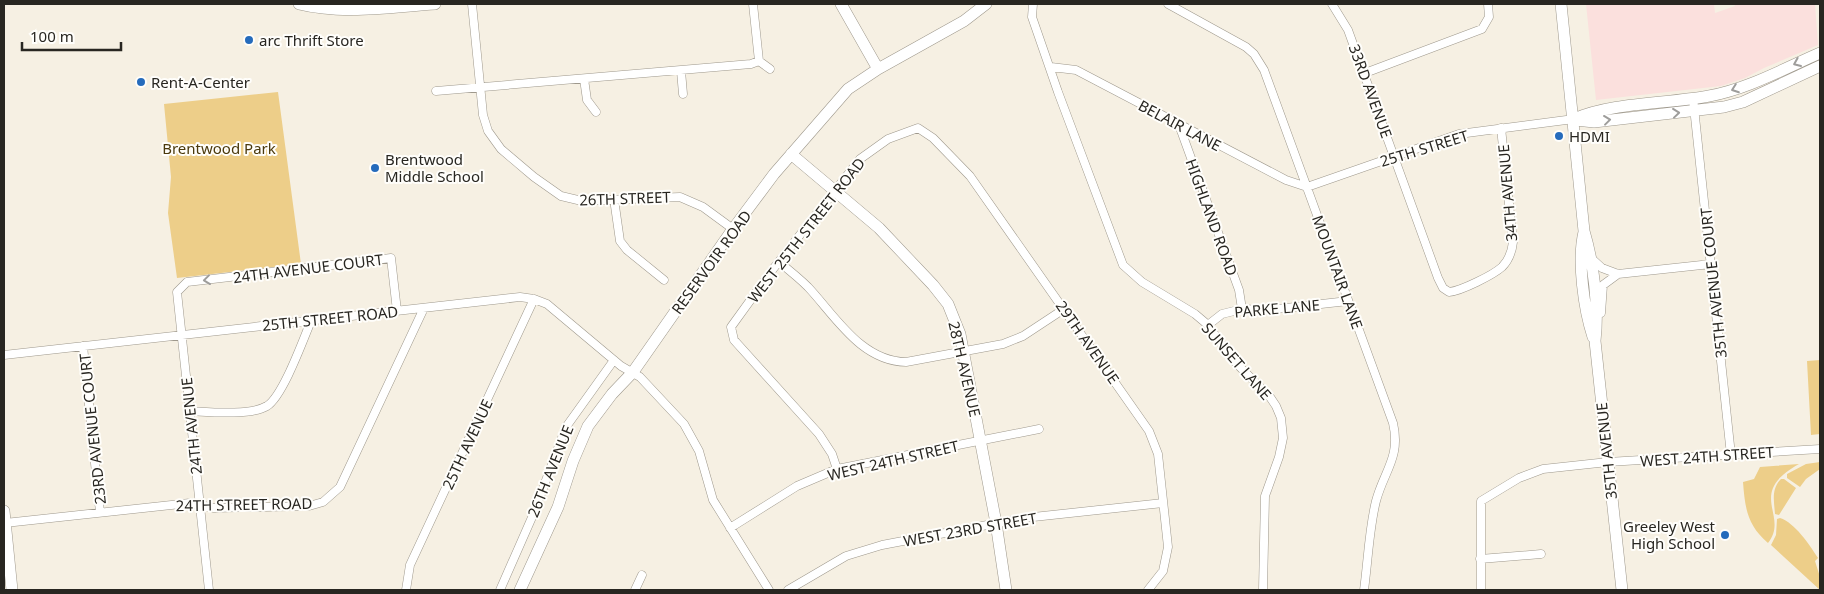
<svg xmlns="http://www.w3.org/2000/svg" width="1824" height="594" viewBox="0 0 1824 594" font-family="'Noto Sans',sans-serif">
<style>
.commercial{fill:#fbe0dd}
.green{fill:#edce89}
.lines{fill:none;stroke-linecap:round;stroke-linejoin:round}
.street-casing{stroke:#9e988c;stroke-width:9}
.secondary-casing{stroke:#9e988c;stroke-width:12}
.street{stroke:#fff;stroke-width:8}
.secondary{stroke:#fff;stroke-width:11}
.oneway{stroke:#9e9d9b}
.poi-dot{fill:#256bbc;stroke:#fffefb;stroke-width:2}
.labels{text-anchor:middle;dominant-baseline:central;stroke-width:4;stroke-linejoin:round;paint-order:stroke}
.poi-label{font-size:15px;fill:#282621;stroke:#fffefb;text-anchor:start}
.street-label{font-size:15px;fill:#282621;stroke:#fffefb}
.park-label{font-size:15px;fill:#4a390c;stroke:#fffefb}
</style>
<rect width="100%" height="100%" fill="#f6f0e3"/>
<!-- commercial -->
<path class="commercial" d="M 1586,4 L 1714,4 L 1715,13 L 1735,6 L 1734,4 L 1815,4 L 1818,45 L 1764,68 L 1745,78 L 1721,86 L 1596,100 Z"/>
<!-- green -->
<path class="green" d="M 278,92 L 301,264 L 177,278 L 168,213 L 171,177 L 164,104 Z
M 1820,360 L 1820,434 L 1811,435 L 1807,361 Z
M 1820,462 L 1820,469 L 1806,479 L 1800,487 L 1787,478 L 1787,474 L 1806,464 Z
M 1799,464 C 1745,494 1790,515 1768,543 C 1747,525 1745,508 1743,482 L 1754,479 L 1760,467 Z
M 1781,479 L 1784,479 L 1796,488 L 1779,515 L 1775,514 C 1774,501 1771,489 1781,479 Z
M 1780,518 C 1795,523 1809,544 1818,558 L 1815,561 L 1820,577 L 1820,590 L 1771,545 L 1776,535 L 1777,519 Z"/>
<g class="lines">
<defs>
<path id="street" d="M 472,4 L 483,115 L 488,131 L 501,149 L 534,177 L 561,196 L 582,201 L 680,197 L 703,207 L 733,229
M 753,4 L 759,61
M 1033,4 L 1032,17 L 1058,92 L 1123,265 L 1142,282 L 1195,314 L 1208,325 L 1232,359 L 1270,397 L 1276,406 L 1281,418 L 1283,438 L 1279,457 L 1265,496 L 1263,590
M 1168,4 L 1246,47 L 1254,54 L 1264,70 L 1393,423 C 1401,457 1384,471 1376,501 C 1369,529 1368,561 1364,590
M 1332,4 L 1348,30 L 1438,278 L 1443,288 L 1449,292 C 1461,291 1493,275 1502,267 C 1509,260 1512,251 1513,242 L 1501,128
M 1051,67 L 1076,70 L 1286,180 L 1307,187 L 1459,134 L 1574,119
M 681,71 L 683,94
M 1365,73 L 1482,29 L 1489,17 L 1488,4
M 584,79 L 587,100 L 596,112
M 436,91 L 751,64 L 759,61 L 770,69
M 1693,98 L 1731,455
M 1179,125 L 1239,290 L 1242,309
M 614,199 L 620,241 L 627,250 L 664,280
M 1591,258 L 1602,268 L 1618,274 L 1711,264
M 779,262 C 789,270 799,278 808,287 C 836,317 861,361 906,362 L 1003,344 L 1023,336 L 1064,309
M 1601,313 L 1603,285 L 1618,274
M 1208,325 L 1222,314 L 1242,309 L 1267,310 L 1348,301
M 83,346 L 100,512
M 4,355 L 520,297 L 534,299 L 547,304 L 621,366 L 640,377 L 684,424 L 699,451 L 713,500 L 769,590
M 190,411 C 209,412 250,416 267,406 C 283,396 303,340 311,321
M 837,469 L 832,454 L 819,434 L 734,340 L 731,327 L 773,269 L 860,159 L 888,139 L 918,128 L 933,138 L 970,176 L 1149,431 L 1158,454 L 1168,547 L 1163,571 L 1148,590
M 5,523 L 190,503 L 214,508 L 309,506 L 323,502 L 340,487 L 424,308
M 730,528 L 797,486 L 837,469 L 1039,429
M 1480,559 L 1541,554
M 209,590 L 177,292 L 187,282 L 391,258 L 397,311
M 406,590 L 410,565 L 534,299
M 500,590 L 533,515 L 566,427 L 614,360
M 635,590 L 642,575
M 788,590 L 846,556 L 882,545 L 1024,518 L 1163,503
M 1481,590 L 1481,501 L 1519,478 L 1543,469 L 1608,462 L 1820,449"/>
<path id="secondary" d="M 299,4 C 343,15 390,7 435,4
M 841,4 L 878,69
M 1561,4 L 1584,231 C 1594,265 1599,306 1595,341 L 1622,590
M 1574,119 C 1613,102 1667,104 1709,96 C 1748,89 1785,68 1820,53
M 1576,120 L 1594,122 L 1724,107 L 1743,102 L 1820,66
M 791,154 L 879,228 L 933,285 L 948,304 L 960,334 L 996,523 L 1006,590
M 1584,232 C 1577,261 1584,309 1593,337
M 4,511 L 12,590
M 520,590 L 558,507 L 573,461 L 588,426 L 612,394 L 633,372 L 733,229 L 774,174 L 848,89 L 878,69 L 964,21 L 986,4"/>
</defs>
<!-- street casing -->
<use href="#street" class="street-casing"/>
<!-- secondary casing -->
<use href="#secondary" class="secondary-casing"/>
<!-- street -->
<use href="#street" class="street"/>
<!-- secondary -->
<use href="#secondary" class="secondary"/>
</g>
<!-- one-way arrows -->
<defs><path id="oneway-chevron" d="M-2-3.5L2.5 0L-2 3.5" fill="none" stroke-width="1.6" stroke-linecap="round" stroke-linejoin="round" transform="scale(1.25)"/></defs>
<g class="oneway">
<use href="#oneway-chevron" transform="translate(1797 63) rotate(157)"/>
<use href="#oneway-chevron" transform="translate(1735 89) rotate(160)"/>
<use href="#oneway-chevron" transform="translate(1676 113) rotate(-6)"/>
<use href="#oneway-chevron" transform="translate(1607 120) rotate(-7)"/>
<use href="#oneway-chevron" transform="translate(207 280) rotate(173)"/>
</g>
<!-- markers -->
<g class="poi-dot">
<circle cx="249" cy="40" r="5"/>
<circle cx="141" cy="82" r="5"/>
<circle cx="1559" cy="136" r="5"/>
<circle cx="375" cy="168" r="5"/>
<circle cx="1725" cy="535" r="5"/>
</g>
<g class="labels">
<!-- poi labels -->
<g class="poi-label">
<text x="259" y="40">arc Thrift Store</text>
<text x="151" y="82">Rent-A-Center</text>
<text x="1569" y="136">HDMI</text>
<text x="385" y="159">Brentwood<tspan x="385" dy="17">Middle School</tspan></text>
<text x="1715" y="526" text-anchor="end">Greeley West<tspan x="1715" dy="17">High School</tspan></text>
</g>
<!-- street labels -->
<g class="street-label">
<text transform="translate(1371 91) rotate(70)">33RD AVENUE</text>
<text transform="translate(1180 125) rotate(28)">BELAIR LANE</text>
<text transform="translate(1424 148) rotate(-17)">25TH STREET</text>
<text transform="translate(1507 193) rotate(-95)">34TH AVENUE</text>
<text transform="translate(625 198) rotate(-2)">26TH STREET</text>
<text transform="translate(1212 217) rotate(70)">HIGHLAND ROAD</text>
<text transform="translate(806 230) rotate(-52)">WEST 25TH STREET ROAD</text>
<text transform="translate(711 262) rotate(-54)">RESERVOIR ROAD</text>
<text transform="translate(308 268) rotate(-7)">24TH AVENUE COURT</text>
<text transform="translate(1338 272) rotate(70)">MOUNTAIR LANE</text>
<text transform="translate(1713 283) rotate(-96)">35TH AVENUE COURT</text>
<text transform="translate(1277 308) rotate(-5)">PARKE LANE</text>
<text transform="translate(330 318) rotate(-6)">25TH STREET ROAD</text>
<text transform="translate(1088 342) rotate(55)">29TH AVENUE</text>
<text transform="translate(1237 361) rotate(49)">SUNSET LANE</text>
<text transform="translate(965 369) rotate(77)">28TH AVENUE</text>
<text transform="translate(191 426) rotate(-96)">24TH AVENUE</text>
<text transform="translate(92 429) rotate(-96)">23RD AVENUE COURT</text>
<text transform="translate(467 444) rotate(-65)">25TH AVENUE</text>
<text transform="translate(1606 451) rotate(-96)">35TH AVENUE</text>
<text transform="translate(1707 456) rotate(-4)">WEST 24TH STREET</text>
<text transform="translate(893 460) rotate(-13)">WEST 24TH STREET</text>
<text transform="translate(550 471) rotate(-68)">26TH AVENUE</text>
<text transform="translate(244 504) rotate(-1)">24TH STREET ROAD</text>
<text transform="translate(970 529) rotate(-10)">WEST 23RD STREET</text>
</g>
<!-- park labels -->
<g class="park-label">
<text x="219" y="148">Brentwood Park</text>
</g>
</g>
<!-- border -->
<rect width="1824" height="594" fill="none" stroke="#282621" stroke-width="10"/>
<!-- scale -->
<path d="M22 42v8h99v-8" fill="none" stroke="#282621" stroke-width="2.5"/>
<text x="30" y="42" font-size="15" fill="#282621" stroke="#fffefb" stroke-width="4" paint-order="stroke">100 m</text>
</svg>
